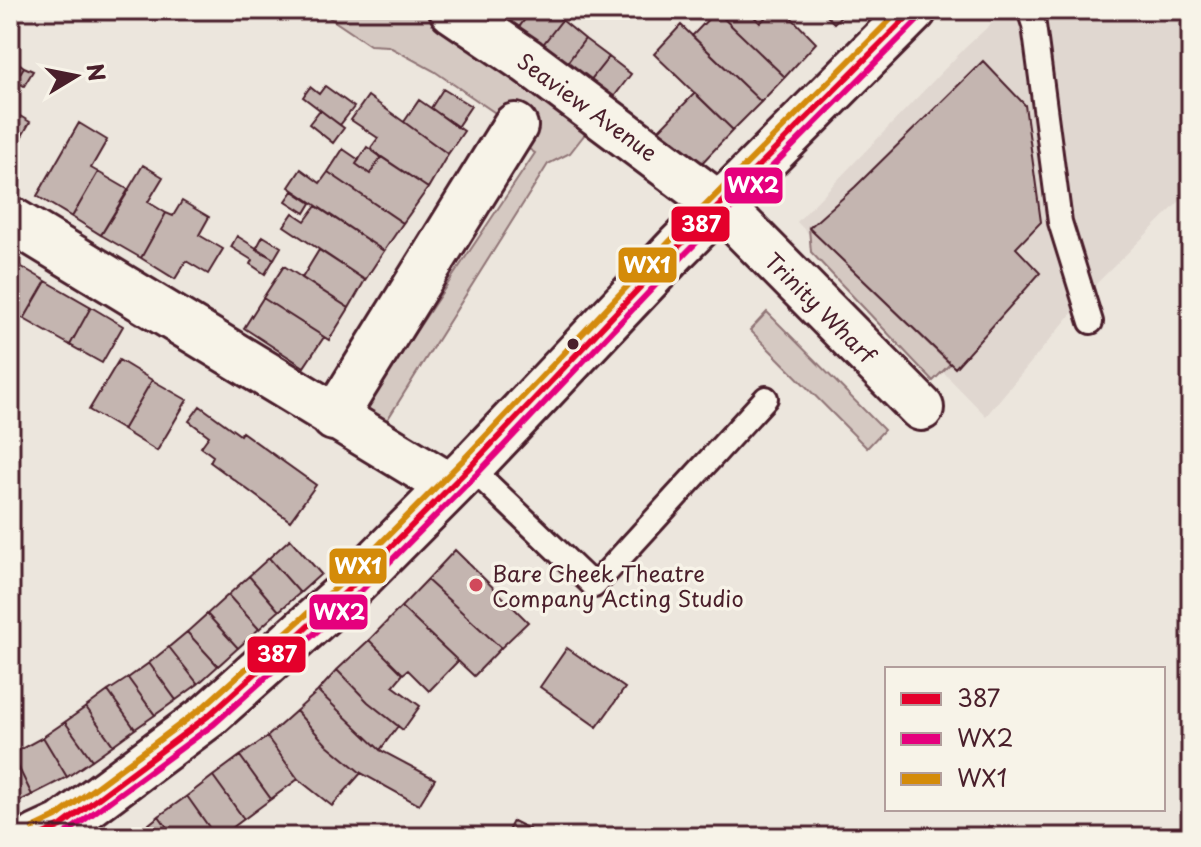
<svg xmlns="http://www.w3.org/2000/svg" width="1201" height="847" viewBox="0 0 1201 847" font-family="'Playpen Sans',sans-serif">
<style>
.built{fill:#e0d7d0}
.green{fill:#d5c9c2;stroke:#907476;stroke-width:2}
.building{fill:#c4b5b0;stroke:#4a1f2b;stroke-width:2}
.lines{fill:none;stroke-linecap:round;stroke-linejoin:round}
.lane-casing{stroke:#4a1f2b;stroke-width:28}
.street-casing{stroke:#4a1f2b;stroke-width:50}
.secondary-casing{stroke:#4a1f2b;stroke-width:50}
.lane{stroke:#f7f3e8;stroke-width:22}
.street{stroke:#f7f3e8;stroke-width:44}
.secondary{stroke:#f7f3e8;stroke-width:44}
.bus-1-casing{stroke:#f7f3e8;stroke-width:12}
.bus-2-casing{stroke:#f7f3e8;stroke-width:12}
.bus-3-casing{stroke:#f7f3e8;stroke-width:12}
.bus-1{stroke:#e4002b;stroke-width:6}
.bus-2{stroke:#e5007d;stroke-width:6}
.bus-3{stroke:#d48b09;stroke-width:6}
.bus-dot{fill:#4a1f2b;stroke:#f7f3e8;stroke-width:3}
.poi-dot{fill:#d1495b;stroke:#f7f3e8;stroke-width:3}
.labels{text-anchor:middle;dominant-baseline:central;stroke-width:7;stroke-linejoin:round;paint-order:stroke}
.street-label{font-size:22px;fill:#4a1f2b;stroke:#f7f3e8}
.poi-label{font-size:22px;fill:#4a1f2b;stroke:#f7f3e8;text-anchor:start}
.line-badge{stroke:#f7f3e8;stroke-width:3}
.badge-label{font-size:22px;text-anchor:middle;font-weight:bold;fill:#fff}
</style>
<rect width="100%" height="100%" fill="#ece6dd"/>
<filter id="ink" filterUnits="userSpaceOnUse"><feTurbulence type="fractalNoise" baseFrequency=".0125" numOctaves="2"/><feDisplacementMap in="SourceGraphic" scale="16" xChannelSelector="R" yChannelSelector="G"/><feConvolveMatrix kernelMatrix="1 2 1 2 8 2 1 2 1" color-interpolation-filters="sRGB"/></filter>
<g filter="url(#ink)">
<!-- built -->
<path class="built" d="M 1006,10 L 1191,10 L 1191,190 L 1098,282 L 986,416 L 797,222 L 965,48 Z"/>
<!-- green -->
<path class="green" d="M 318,10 L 444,10 L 595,121 L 570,153 L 548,164 L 384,425 L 363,411 L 535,153 L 515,140 L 504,119 L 434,71 L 388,46 L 370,45 Z
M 809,228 L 950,364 L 933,381 L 811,252 Z
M 767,312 L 884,430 L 867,448 L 750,330 Z"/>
<!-- building -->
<path class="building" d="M 495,10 L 532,10 L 510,39 L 487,22 Z
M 532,10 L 547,10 L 562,20 L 534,56 L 510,39 Z
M 726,10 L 748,10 L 760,23 L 773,10 L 784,10 L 816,43 L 785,77 L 721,16 Z
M 821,10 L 847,10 L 834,23 Z
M 716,11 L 785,77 L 761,102 L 692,36 Z
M 562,20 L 585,39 L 558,75 L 534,56 Z
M 681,25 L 761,102 L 733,130 L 654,54 Z
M 585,39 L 609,57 L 581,92 L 558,75 Z
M 609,57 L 631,74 L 604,110 L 581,92 Z
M 16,61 L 24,67 L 15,81 L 10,77 L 10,72 Z
M 983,61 L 1025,105 L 1041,222 L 1016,248 L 1040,273 L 955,368 L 809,228 L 855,187 Z
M 24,67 L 33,71 L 24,86 L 15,81 Z
M 325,86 L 354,107 L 340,125 L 303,97 L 310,87 L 319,94 Z
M 443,89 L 471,106 L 457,127 L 431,108 Z
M 695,93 L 733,130 L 698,167 L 659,130 Z
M 368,96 L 448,154 L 428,188 L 370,149 L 378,138 L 351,120 Z
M 419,100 L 464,131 L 448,154 L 404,122 Z
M 10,110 L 30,122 L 10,157 Z
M 320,110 L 344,128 L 333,143 L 309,124 Z
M 79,123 L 107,140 L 91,168 L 98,172 L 72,217 L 37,196 Z
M 367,147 L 381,157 L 370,174 L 356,164 Z
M 343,149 L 359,160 L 356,164 L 370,174 L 381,157 L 428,188 L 403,223 L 328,172 Z
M 143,165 L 163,177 L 148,202 L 166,213 L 141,258 L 101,235 Z
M 301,169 L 320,183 L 328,172 L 403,223 L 384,251 L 289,187 Z
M 98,172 L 129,190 L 101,235 L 72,217 Z
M 293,191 L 311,203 L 305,213 L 286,201 Z
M 182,201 L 209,217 L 199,235 L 223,249 L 208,274 L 186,261 L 175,279 L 141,258 L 166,213 L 173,216 Z
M 316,206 L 384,251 L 365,280 L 284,226 L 293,213 L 305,221 Z
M 237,236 L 274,259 L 265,274 L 250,264 L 252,260 L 231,247 Z
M 263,236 L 281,247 L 274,259 L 256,249 Z
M 319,250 L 365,280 L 349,308 L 302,278 Z
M 10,260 L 46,281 L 24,319 L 10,311 Z
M 284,266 L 349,308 L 329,340 L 263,298 Z
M 46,281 L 91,307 L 70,345 L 24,319 Z
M 263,298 L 324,337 L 304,367 L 244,328 Z
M 91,307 L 123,326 L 102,363 L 70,345 Z
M 119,360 L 152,380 L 123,430 L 89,410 Z
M 152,380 L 187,400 L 157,451 L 123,430 Z
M 200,406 L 240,435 L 242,432 L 316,485 L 290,521 L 210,462 L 213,456 L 201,447 L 209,436 L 189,421 Z
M 290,539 L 321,574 L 300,593 L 269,558 Z
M 455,550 L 528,622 L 501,648 L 427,580 Z
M 269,558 L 300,593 L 279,611 L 249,576 Z
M 249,576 L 279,611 L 259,629 L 228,595 Z
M 427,580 L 501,648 L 474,676 L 401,607 Z
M 228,595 L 259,629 L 238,648 L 207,614 Z
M 401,607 L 458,661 L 429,691 L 408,670 L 403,674 L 369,640 Z
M 207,614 L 238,648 L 218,666 L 187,632 Z
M 187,632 L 218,666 L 198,684 L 169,647 Z
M 369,640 L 403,674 L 393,686 L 420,706 L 403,730 L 368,702 L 337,670 Z
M 169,647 L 198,684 L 176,700 L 149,663 Z
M 567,648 L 625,688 L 597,727 L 540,687 Z
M 149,663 L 176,700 L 155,715 L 128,678 Z
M 337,670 L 368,702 L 398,726 L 380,750 L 318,691 Z
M 128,678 L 155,715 L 135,729 L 108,691 Z
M 108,691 L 135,729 L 113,745 L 86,707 Z
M 318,691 L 380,750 L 435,779 L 419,805 L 361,773 L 326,744 L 296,711 Z
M 86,707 L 113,745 L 92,760 L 65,722 Z
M 296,711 L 326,744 L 361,773 L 332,806 L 298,779 L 267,737 Z
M 65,722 L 92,760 L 67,777 L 43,737 Z
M 43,737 L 67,777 L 32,795 L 12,754 Z
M 267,737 L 298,779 L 271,799 L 240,756 Z
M 12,754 L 32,795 L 10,806 L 10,755 Z
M 240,756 L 271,799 L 244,819 L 213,776 Z
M 213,776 L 244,819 L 220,837 L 216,837 L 187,796 Z
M 187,796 L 216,837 L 174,837 L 159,816 Z
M 159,816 L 174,837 L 133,837 Z
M 513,821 L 529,829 L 525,837 L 505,837 Z"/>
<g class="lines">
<defs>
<path id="lane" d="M 1029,10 L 1034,25 L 1060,222 L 1091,322
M 470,467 L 594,586 L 766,398"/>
<path id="street" d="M 452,10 L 527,61 L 721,206 L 921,408
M 10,219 L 450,486
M 334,418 L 515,126"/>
<path id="secondary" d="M 37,837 L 61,826 L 208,716 L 345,593 L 470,467 L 678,247 L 914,10"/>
</defs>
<!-- lane casing -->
<use href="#lane" class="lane-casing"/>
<!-- street casing -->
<use href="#street" class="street-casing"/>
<!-- secondary casing -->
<use href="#secondary" class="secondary-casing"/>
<!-- lane -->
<use href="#lane" class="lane"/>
<!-- street -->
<use href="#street" class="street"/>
<!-- secondary -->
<use href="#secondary" class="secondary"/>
<defs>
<path id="bus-1" d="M 37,837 L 61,826 L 208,716 L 345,593 L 470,467 L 678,247 L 914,10"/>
<path id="bus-2" d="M 61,837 L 214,724 L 352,600 L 477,474 L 685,254 L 921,17"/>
<path id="bus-3" d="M 33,828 L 56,817 L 202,708 L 338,586 L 463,460 L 671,240 L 900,10"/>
</defs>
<!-- bus-1 casing -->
<use href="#bus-1" class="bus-1-casing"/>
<!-- bus-2 casing -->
<use href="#bus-2" class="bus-2-casing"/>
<!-- bus-3 casing -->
<use href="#bus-3" class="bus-3-casing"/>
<!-- bus-1 -->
<use href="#bus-1" class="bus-1"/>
<!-- bus-2 -->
<use href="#bus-2" class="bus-2"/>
<!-- bus-3 -->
<use href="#bus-3" class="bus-3"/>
</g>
</g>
<!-- markers -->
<circle class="bus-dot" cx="573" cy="344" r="7"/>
<circle class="poi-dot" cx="476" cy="585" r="8"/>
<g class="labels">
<!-- street labels -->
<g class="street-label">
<text transform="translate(588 106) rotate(36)">Seaview Avenue</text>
<text transform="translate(821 307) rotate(45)">Trinity Wharf</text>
</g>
<!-- poi labels -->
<g class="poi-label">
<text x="492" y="572">Bare Cheek Theatre<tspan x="492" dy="25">Company Acting Studio</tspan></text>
</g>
</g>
<g class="line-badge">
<rect x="723" y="166" width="61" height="39" rx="8" fill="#e5007d"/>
<rect x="670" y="205" width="61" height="38" rx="8" fill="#e4002b"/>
<rect x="617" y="246" width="61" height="38" rx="8" fill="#d48b09"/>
<rect x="328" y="547" width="60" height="38" rx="8" fill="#d48b09"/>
<rect x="308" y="593" width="61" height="38" rx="8" fill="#e5007d"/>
<rect x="246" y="635" width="61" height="39" rx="8" fill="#e4002b"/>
</g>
<g class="badge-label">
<text x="753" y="193">WX2</text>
<text x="701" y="232">387</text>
<text x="647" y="273">WX1</text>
<text x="358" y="574">WX1</text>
<text x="339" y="620">WX2</text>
<text x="277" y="662">387</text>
</g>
<!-- margin -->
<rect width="1201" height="847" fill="none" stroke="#f7f3e8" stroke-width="40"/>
<rect x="20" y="20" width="1161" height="807" fill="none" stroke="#4a1f2b" stroke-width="3" filter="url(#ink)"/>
<!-- legend -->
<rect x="885" y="667" width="280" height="144" fill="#f7f3e8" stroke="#b29e9c" stroke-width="2"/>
<rect x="901" y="693" width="40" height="12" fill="#e4002b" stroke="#b29e9c" stroke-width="2"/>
<text x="957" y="707" font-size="24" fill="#4a1f2b">387</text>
<rect x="901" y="733" width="40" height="12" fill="#e5007d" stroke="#b29e9c" stroke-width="2"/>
<text x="957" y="747" font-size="24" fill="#4a1f2b">WX2</text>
<rect x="901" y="773" width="40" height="12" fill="#d48b09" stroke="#b29e9c" stroke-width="2"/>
<text x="957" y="787" font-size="24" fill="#4a1f2b">WX1</text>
<!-- north arrow -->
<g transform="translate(76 76) rotate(80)" stroke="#f7f3e8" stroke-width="6" paint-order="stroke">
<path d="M0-6L14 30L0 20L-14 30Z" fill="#4a1f2b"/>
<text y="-12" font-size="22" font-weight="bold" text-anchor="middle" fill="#4a1f2b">N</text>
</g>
</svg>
